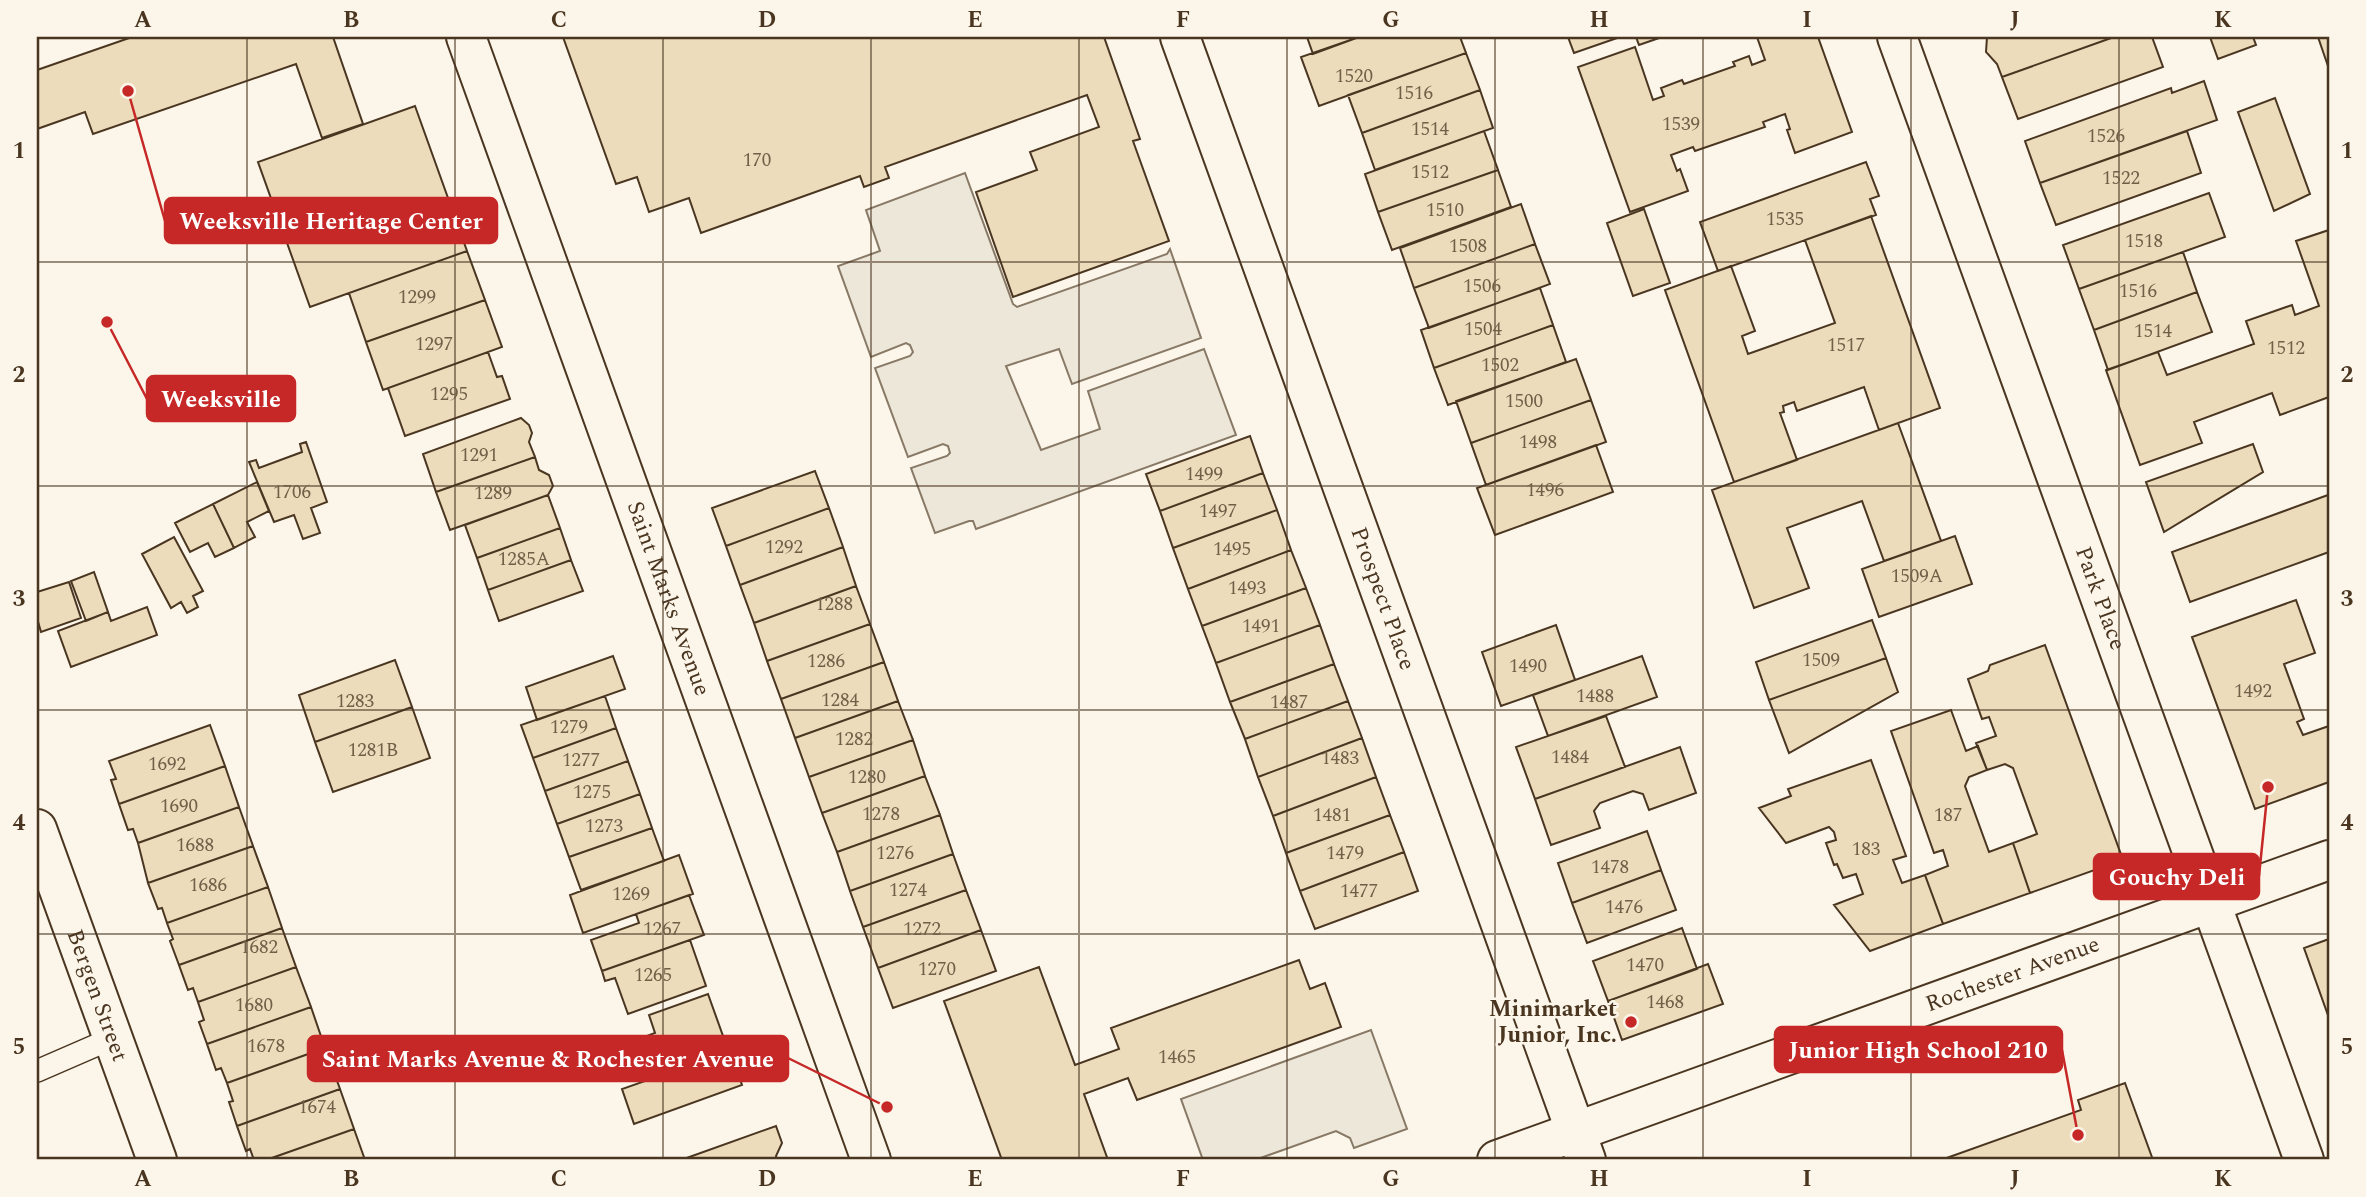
<svg xmlns="http://www.w3.org/2000/svg" width="2366" height="1197" viewBox="0 0 2366 1197" font-family="Spectral,serif">
<style>
.parking{fill:#ede7d9;stroke:#887966;stroke-width:2}
.building{fill:#ecdcbc;stroke:#4a3520;stroke-width:2}
.lines{fill:none;stroke-linecap:round;stroke-linejoin:round}
.service-casing{stroke:#4a3520;stroke-width:24}
.minor-casing{stroke:#4a3520;stroke-width:42}
.service{stroke:#fbf6e9;stroke-width:21}
.minor{stroke:#fbf6e9;stroke-width:38}
.grid{fill:none;stroke:#4a3520;stroke-width:2;stroke-opacity:0.55}
.poi-dot{fill:#c62828;stroke:#fbf6e9;stroke-width:2.5}
.labels{text-anchor:middle;dominant-baseline:central;stroke-width:5;stroke-linejoin:round;paint-order:stroke}
.number-label{font-size:19px;fill:#725f47}
.street-label{font-size:23px;fill:#4a3520;stroke:#fbf6e9}
.poi-label{font-size:23px;font-weight:bold;fill:#4a3520;stroke:#fbf6e9;text-anchor:end}
.leader{fill:none;stroke:#c62828;stroke-width:2.5}
.callout-dot{fill:#c62828;stroke:#fbf6e9;stroke-width:2.5}
.callout{fill:#c62828;stroke:#c62828;stroke-width:2.5}
.callout-label{font-size:24px;text-anchor:middle;font-weight:bold;fill:#fff}
.neatline{fill:none;stroke:#4a3520;stroke-width:2.5}
.grid-label{font-size:23px;text-anchor:middle;font-weight:bold;fill:#4a3520}
</style>
<rect width="100%" height="100%" fill="#fbf6e9"/>
<!-- parking -->
<path class="parking" d="M 965,173 L 1013,304 L 1017,307 L 1167,254 L 1170,249 L 1201,338 L 1072,384 L 1059,349 L 1006,366 L 1041,450 L 1100,429 L 1088,391 L 1204,349 L 1236,435 L 976,529 L 973,521 L 969,521 L 935,533 L 911,468 L 947,456 L 950,453 L 948,446 L 943,444 L 908,457 L 875,368 L 910,356 L 913,352 L 910,345 L 906,343 L 871,357 L 838,266 L 880,251 L 866,210 Z
M 1371,1030 L 1407,1129 L 1354,1148 L 1350,1138 L 1336,1131 L 1255,1160 L 1203,1160 L 1181,1099 Z"/>
<!-- building -->
<path class="building" d="M 132,37 L 333,37 L 363,124 L 322,138 L 296,64 L 93,134 L 85,112 L 37,129 L 37,70 Z
M 563,37 L 1104,37 L 1140,139 L 1133,141 L 1169,241 L 1013,297 L 976,192 L 1037,170 L 1030,152 L 1099,127 L 1087,95 L 885,167 L 889,178 L 864,187 L 860,176 L 701,233 L 689,198 L 649,212 L 637,177 L 616,184 Z
M 1307,37 L 1359,37 L 1313,54 Z
M 1359,37 L 1460,37 L 1466,53 L 1319,106 L 1301,57 Z
M 1568,37 L 1620,37 L 1574,53 Z
M 1636,37 L 1662,37 L 1639,45 Z
M 1757,37 L 1818,37 L 1852,132 L 1795,153 L 1787,130 L 1790,129 L 1785,114 L 1763,122 L 1765,127 L 1695,151 L 1693,147 L 1671,155 L 1677,171 L 1680,169 L 1688,191 L 1630,212 L 1578,67 L 1635,47 L 1653,100 L 1664,96 L 1661,88 L 1682,80 L 1684,84 L 1735,66 L 1733,62 L 1749,56 L 1752,65 L 1765,60 Z
M 1987,37 L 2114,37 L 2002,77 L 1997,64 L 1986,52 Z
M 2114,37 L 2152,37 L 2163,67 L 2018,119 L 2002,77 Z
M 2210,37 L 2253,37 L 2256,45 L 2218,59 Z
M 2318,37 L 2329,37 L 2329,69 Z
M 1466,53 L 1480,90 L 1362,133 L 1348,95 Z
M 2204,81 L 2217,120 L 2040,183 L 2025,141 L 2171,88 L 2172,93 Z
M 1480,90 L 1493,128 L 1375,170 L 1362,133 Z
M 2275,98 L 2310,194 L 2274,211 L 2238,112 Z
M 415,106 L 467,251 L 310,307 L 258,162 Z
M 1484,131 L 1498,170 L 1378,212 L 1365,174 Z
M 2187,131 L 2201,173 L 2056,225 L 2040,183 Z
M 1866,162 L 1879,196 L 1870,199 L 1876,215 L 1718,271 L 1700,222 Z
M 1498,170 L 1511,207 L 1392,250 L 1378,212 Z
M 2209,193 L 2225,237 L 2079,289 L 2063,245 Z
M 1521,204 L 1535,244 L 1414,288 L 1400,248 Z
M 1644,209 L 1670,283 L 1633,296 L 1607,223 Z
M 1871,216 L 1940,408 L 1879,430 L 1864,387 L 1797,411 L 1794,402 L 1783,406 L 1784,412 L 1780,413 L 1797,460 L 1734,482 L 1665,290 L 1731,266 L 1755,331 L 1742,336 L 1748,354 L 1835,323 L 1805,240 Z
M 2329,230 L 2329,397 L 2280,415 L 2272,393 L 2194,422 L 2202,443 L 2140,465 L 2106,370 L 2158,352 L 2167,375 L 2254,344 L 2246,321 L 2292,305 L 2295,315 L 2319,306 L 2296,241 Z
M 1535,244 L 1550,284 L 1429,328 L 1414,288 Z
M 467,251 L 485,300 L 366,342 L 349,293 Z
M 2183,252 L 2197,292 L 2094,330 L 2079,289 Z
M 1540,288 L 1553,325 L 1434,368 L 1421,330 Z
M 2197,292 L 2212,332 L 2108,370 L 2094,330 Z
M 485,300 L 502,347 L 383,390 L 366,342 Z
M 1553,325 L 1566,362 L 1448,405 L 1434,368 Z
M 488,352 L 497,377 L 502,376 L 510,399 L 405,436 L 388,388 Z
M 1576,359 L 1591,400 L 1471,443 L 1456,401 Z
M 1591,400 L 1606,442 L 1486,485 L 1471,443 Z
M 521,418 L 529,425 L 532,433 L 529,442 L 535,457 L 436,492 L 423,454 Z
M 1898,423 L 1941,541 L 1884,561 L 1862,501 L 1787,528 L 1809,588 L 1754,608 L 1712,490 Z
M 1250,436 L 1263,473 L 1160,511 L 1146,474 Z
M 306,442 L 327,502 L 311,508 L 320,533 L 303,539 L 294,515 L 274,522 L 249,462 L 256,460 L 259,468 L 302,452 L 300,444 Z
M 2253,444 L 2263,472 L 2164,532 L 2146,482 Z
M 1596,445 L 1613,492 L 1495,535 L 1477,488 Z
M 535,457 L 539,470 L 549,475 L 553,486 L 548,495 L 450,530 L 436,492 Z
M 815,471 L 829,508 L 726,546 L 712,508 Z
M 1263,473 L 1277,510 L 1173,548 L 1160,511 Z
M 257,482 L 269,511 L 247,522 L 255,537 L 234,548 L 213,504 Z
M 548,495 L 560,528 L 477,558 L 465,525 Z
M 2328,495 L 2329,552 L 2190,602 L 2172,552 Z
M 213,504 L 234,548 L 215,557 L 208,543 L 190,552 L 175,523 Z
M 829,508 L 843,547 L 740,585 L 726,546 Z
M 1277,510 L 1291,550 L 1188,589 L 1173,548 Z
M 560,528 L 571,560 L 488,590 L 477,558 Z
M 1955,536 L 1972,584 L 1879,617 L 1862,569 Z
M 174,537 L 203,591 L 193,596 L 198,607 L 187,613 L 181,602 L 171,608 L 142,554 Z
M 843,547 L 856,586 L 754,623 L 740,585 Z
M 1291,550 L 1306,588 L 1202,626 L 1188,589 Z
M 571,560 L 583,591 L 499,621 L 488,590 Z
M 94,572 L 108,612 L 86,621 L 71,581 Z
M 69,582 L 81,618 L 41,632 L 37,618 L 37,592 Z
M 856,586 L 870,624 L 767,661 L 754,623 Z
M 1306,588 L 1320,625 L 1216,663 L 1202,626 Z
M 2296,600 L 2315,653 L 2284,664 L 2304,719 L 2297,722 L 2303,735 L 2329,726 L 2329,782 L 2255,809 L 2192,637 Z
M 147,607 L 157,635 L 71,667 L 58,631 L 108,612 L 111,621 Z
M 1872,620 L 1886,658 L 1769,700 L 1756,662 Z
M 870,624 L 884,662 L 781,699 L 767,661 Z
M 1320,625 L 1334,664 L 1230,702 L 1216,663 Z
M 1556,625 L 1575,680 L 1501,706 L 1482,652 Z
M 2045,645 L 2123,860 L 2030,893 L 2013,843 L 2037,834 L 2013,768 L 2005,764 L 1987,770 L 1976,743 L 1996,736 L 1989,717 L 1982,719 L 1968,679 L 1988,671 L 1990,665 Z
M 613,656 L 625,689 L 537,720 L 526,687 Z
M 1642,656 L 1657,697 L 1548,736 L 1533,695 Z
M 1886,658 L 1898,692 L 1789,753 L 1769,700 Z
M 395,660 L 412,707 L 315,742 L 299,695 Z
M 884,662 L 898,701 L 795,738 L 781,699 Z
M 1334,664 L 1348,701 L 1245,739 L 1230,702 Z
M 605,696 L 616,728 L 533,758 L 521,725 Z
M 898,701 L 913,740 L 809,777 L 795,738 Z
M 1348,701 L 1362,738 L 1258,777 L 1245,739 Z
M 412,707 L 430,758 L 333,792 L 315,742 Z
M 1951,710 L 1966,751 L 1978,746 L 1987,770 L 1969,777 L 1965,786 L 1989,852 L 2013,843 L 2030,893 L 1943,924 L 1925,875 L 1948,866 L 1943,850 L 1934,853 L 1891,731 Z
M 1606,716 L 1625,767 L 1535,799 L 1516,747 Z
M 210,725 L 225,766 L 119,804 L 111,780 L 116,779 L 109,761 Z
M 616,728 L 628,761 L 545,791 L 533,758 Z
M 1362,738 L 1376,777 L 1273,816 L 1258,777 Z
M 913,740 L 925,776 L 822,813 L 809,777 Z
M 1680,747 L 1696,793 L 1649,810 L 1643,794 L 1633,791 L 1600,803 L 1594,811 L 1600,828 L 1551,845 L 1535,799 Z
M 1871,760 L 1906,856 L 1893,860 L 1902,883 L 1925,875 L 1943,924 L 1870,951 L 1834,905 L 1863,894 L 1856,874 L 1843,878 L 1837,864 L 1834,865 L 1826,843 L 1836,840 L 1834,832 L 1829,827 L 1786,843 L 1759,808 L 1791,796 L 1788,789 Z
M 628,761 L 640,794 L 557,824 L 545,791 Z
M 225,766 L 239,807 L 138,843 L 133,829 L 128,830 L 119,804 Z
M 925,776 L 940,815 L 837,852 L 822,813 Z
M 1376,777 L 1390,815 L 1286,853 L 1273,816 Z
M 640,794 L 652,828 L 569,857 L 557,824 Z
M 239,807 L 253,846 L 148,883 L 138,843 Z
M 940,815 L 953,854 L 850,891 L 837,852 Z
M 1390,815 L 1404,852 L 1300,891 L 1286,853 Z
M 652,828 L 664,861 L 581,890 L 569,857 Z
M 1647,831 L 1661,870 L 1572,903 L 1558,863 Z
M 253,846 L 268,887 L 167,923 L 162,908 L 158,909 L 148,883 Z
M 1404,852 L 1418,891 L 1315,929 L 1300,891 Z
M 953,854 L 966,890 L 863,927 L 850,891 Z
M 679,855 L 693,894 L 583,933 L 570,895 Z
M 1661,870 L 1676,910 L 1587,943 L 1572,903 Z
M 268,887 L 282,928 L 179,965 L 170,941 L 173,939 L 167,923 Z
M 966,890 L 981,930 L 878,968 L 863,927 Z
M 689,895 L 704,935 L 602,971 L 591,940 L 639,923 L 636,914 Z
M 282,928 L 296,967 L 198,1002 L 193,988 L 188,990 L 179,965 Z
M 1682,928 L 1697,969 L 1608,1001 L 1593,961 Z
M 981,930 L 996,971 L 893,1008 L 878,968 Z
M 2329,939 L 2329,1018 L 2304,948 Z
M 690,940 L 706,986 L 628,1014 L 615,978 L 605,981 L 602,971 Z
M 1299,960 L 1310,989 L 1325,983 L 1341,1027 L 1137,1100 L 1128,1078 L 1084,1094 L 1108,1160 L 1002,1160 L 944,1001 L 1039,967 L 1075,1065 L 1119,1049 L 1111,1028 Z
M 1708,964 L 1723,1004 L 1622,1040 L 1608,1001 Z
M 296,967 L 311,1007 L 207,1044 L 199,1022 L 204,1020 L 198,1002 Z
M 708,994 L 723,1036 L 637,1067 L 628,1043 L 655,1033 L 649,1015 Z
M 311,1007 L 325,1048 L 227,1083 L 221,1068 L 216,1070 L 207,1044 Z
M 727,1042 L 742,1085 L 634,1124 L 622,1089 L 668,1073 L 665,1064 Z
M 325,1048 L 340,1089 L 237,1126 L 229,1102 L 233,1101 L 227,1083 Z
M 2125,1083 L 2153,1160 L 1941,1160 L 2081,1110 L 2078,1100 Z
M 340,1089 L 354,1129 L 266,1160 L 254,1160 L 250,1149 L 246,1151 L 237,1126 Z
M 776,1126 L 782,1143 L 776,1156 L 777,1160 L 681,1160 Z
M 354,1129 L 365,1160 L 266,1160 Z"/>
<g class="lines">
<defs>
<path id="service" d="M 37,1071 L 113,1038"/>
<g id="minor">
<path id="s1" d="M 466,37 L 871,1160"/>
<path id="s2" d="M 1180,37 L 1586,1160"/>
<path id="s3" d="M 1897,37 L 2304,1160"/>
<path id="s4" d="M 37,829 L 157,1160"/>
<path id="s5" d="M 1497,1160 L 2329,860"/>
</g>
</defs>
<!-- service casing -->
<use href="#service" class="service-casing"/>
<!-- minor casing -->
<use href="#minor" class="minor-casing"/>
<!-- service -->
<use href="#service" class="service"/>
<!-- minor -->
<use href="#minor" class="minor"/>
</g>
<!-- grid -->
<path class="grid" d="M 247,37 L 247,1160M 455,37 L 455,1160M 663,37 L 663,1160M 871,37 L 871,1160M 1079,37 L 1079,1160M 1287,37 L 1287,1160M 1495,37 L 1495,1160M 1703,37 L 1703,1160M 1911,37 L 1911,1160M 2119,37 L 2119,1160M 37,262 L 2329,262M 37,486 L 2329,486M 37,710 L 2329,710M 37,934 L 2329,934"/>
<!-- markers -->
<circle class="poi-dot" cx="1631" cy="1022" r="7"/>
<g class="labels">
<!-- number labels -->
<g class="number-label">
<text x="1354" y="76">1520</text>
<text x="1414" y="93">1516</text>
<text x="1681" y="124">1539</text>
<text x="1430" y="129">1514</text>
<text x="2106" y="136">1526</text>
<text x="757" y="160">170</text>
<text x="1430" y="172">1512</text>
<text x="2121" y="178">1522</text>
<text x="1445" y="210">1510</text>
<text x="1785" y="219">1535</text>
<text x="2144" y="241">1518</text>
<text x="1468" y="246">1508</text>
<text x="1482" y="286">1506</text>
<text x="2138" y="291">1516</text>
<text x="417" y="297">1299</text>
<text x="1483" y="329">1504</text>
<text x="2153" y="331">1514</text>
<text x="434" y="344">1297</text>
<text x="1846" y="345">1517</text>
<text x="2286" y="348">1512</text>
<text x="1500" y="365">1502</text>
<text x="449" y="394">1295</text>
<text x="1524" y="401">1500</text>
<text x="1538" y="442">1498</text>
<text x="479" y="455">1291</text>
<text x="1204" y="474">1499</text>
<text x="1545" y="490">1496</text>
<text x="292" y="492">1706</text>
<text x="493" y="493">1289</text>
<text x="1218" y="511">1497</text>
<text x="784" y="547">1292</text>
<text x="1232" y="549">1495</text>
<text x="524" y="559">1285A</text>
<text x="1917" y="576">1509A</text>
<text x="1247" y="588">1493</text>
<text x="834" y="604">1288</text>
<text x="1261" y="626">1491</text>
<text x="1821" y="660">1509</text>
<text x="826" y="661">1286</text>
<text x="1528" y="666">1490</text>
<text x="2253" y="691">1492</text>
<text x="1595" y="696">1488</text>
<text x="840" y="700">1284</text>
<text x="355" y="701">1283</text>
<text x="1289" y="702">1487</text>
<text x="569" y="727">1279</text>
<text x="854" y="739">1282</text>
<text x="373" y="750">1281B</text>
<text x="1570" y="757">1484</text>
<text x="1340" y="758">1483</text>
<text x="581" y="760">1277</text>
<text x="167" y="764">1692</text>
<text x="867" y="777">1280</text>
<text x="592" y="792">1275</text>
<text x="179" y="806">1690</text>
<text x="881" y="814">1278</text>
<text x="1332" y="815">1481</text>
<text x="1948" y="815">187</text>
<text x="604" y="826">1273</text>
<text x="195" y="845">1688</text>
<text x="1866" y="849">183</text>
<text x="895" y="853">1276</text>
<text x="1345" y="853">1479</text>
<text x="1610" y="867">1478</text>
<text x="208" y="885">1686</text>
<text x="908" y="890">1274</text>
<text x="1359" y="891">1477</text>
<text x="631" y="894">1269</text>
<text x="1624" y="907">1476</text>
<text x="662" y="929">1267</text>
<text x="922" y="929">1272</text>
<text x="259" y="947">1682</text>
<text x="1645" y="965">1470</text>
<text x="937" y="969">1270</text>
<text x="653" y="975">1265</text>
<text x="1665" y="1002">1468</text>
<text x="254" y="1005">1680</text>
<text x="266" y="1046">1678</text>
<text x="1177" y="1057">1465</text>
<text x="317" y="1107">1674</text>
</g>
<!-- street labels -->
<g class="street-label">
<text stroke="none"><textPath href="#s3" startOffset="597">Park Place</textPath></text>
<text stroke="none"><textPath href="#s1" startOffset="597">Saint Marks Avenue</textPath></text>
<text stroke="none"><textPath href="#s2" startOffset="597">Prospect Place</textPath></text>
<text stroke="none"><textPath href="#s5" startOffset="548">Rochester Avenue</textPath></text>
<text stroke="none"><textPath href="#s4" startOffset="177">Bergen Street</textPath></text>
</g>
<!-- poi labels -->
<g class="poi-label">
<text x="1617" y="1009">Minimarket<tspan x="1617" dy="26">Junior, Inc.</tspan></text>
</g>
</g>
<!-- callouts -->
<path class="leader" d="M128 91L165 221M107 322L147 399M2268 787L2259 876M2078 1135L2062 1050M887 1107L788 1058"/>
<g class="callout-dot">
<circle cx="128" cy="91" r="7"/>
<circle cx="107" cy="322" r="7"/>
<circle cx="2268" cy="787" r="7"/>
<circle cx="2078" cy="1135" r="7"/>
<circle cx="887" cy="1107" r="7"/>
</g>
<g class="callout">
<rect x="165" y="198" width="332" height="45" rx="7"/>
<rect x="147" y="376" width="148" height="45" rx="7"/>
<rect x="2094" y="854" width="165" height="45" rx="7"/>
<rect x="1775" y="1027" width="287" height="45" rx="7"/>
<rect x="308" y="1036" width="480" height="45" rx="7"/>
</g>
<g class="callout-label">
<text x="331" y="229">Weeksville Heritage Center</text>
<text x="221" y="407">Weeksville</text>
<text x="2177" y="885">Gouchy Deli</text>
<text x="1918" y="1058">Junior High School 210</text>
<text x="548" y="1067">Saint Marks Avenue &amp; Rochester Avenue</text>
</g>
<!-- border -->
<rect width="2366" height="1197" fill="none" stroke="#fbf6e9" stroke-width="77"/>
<rect x="38" y="38" width="2290" height="1120" class="neatline"/>
<g class="grid-label">
<text x="143" y="27">A</text>
<text x="351" y="27">B</text>
<text x="559" y="27">C</text>
<text x="767" y="27">D</text>
<text x="975" y="27">E</text>
<text x="1183" y="27">F</text>
<text x="1391" y="27">G</text>
<text x="1599" y="27">H</text>
<text x="1807" y="27">I</text>
<text x="2015" y="27">J</text>
<text x="2223" y="27">K</text>
<text x="19" y="158">1</text>
<text x="2347" y="158">1</text>
<text x="19" y="382">2</text>
<text x="2347" y="382">2</text>
<text x="19" y="606">3</text>
<text x="2347" y="606">3</text>
<text x="19" y="830">4</text>
<text x="2347" y="830">4</text>
<text x="19" y="1054">5</text>
<text x="2347" y="1054">5</text>
<text x="143" y="1186">A</text>
<text x="351" y="1186">B</text>
<text x="559" y="1186">C</text>
<text x="767" y="1186">D</text>
<text x="975" y="1186">E</text>
<text x="1183" y="1186">F</text>
<text x="1391" y="1186">G</text>
<text x="1599" y="1186">H</text>
<text x="1807" y="1186">I</text>
<text x="2015" y="1186">J</text>
<text x="2223" y="1186">K</text>
</g>
</svg>
